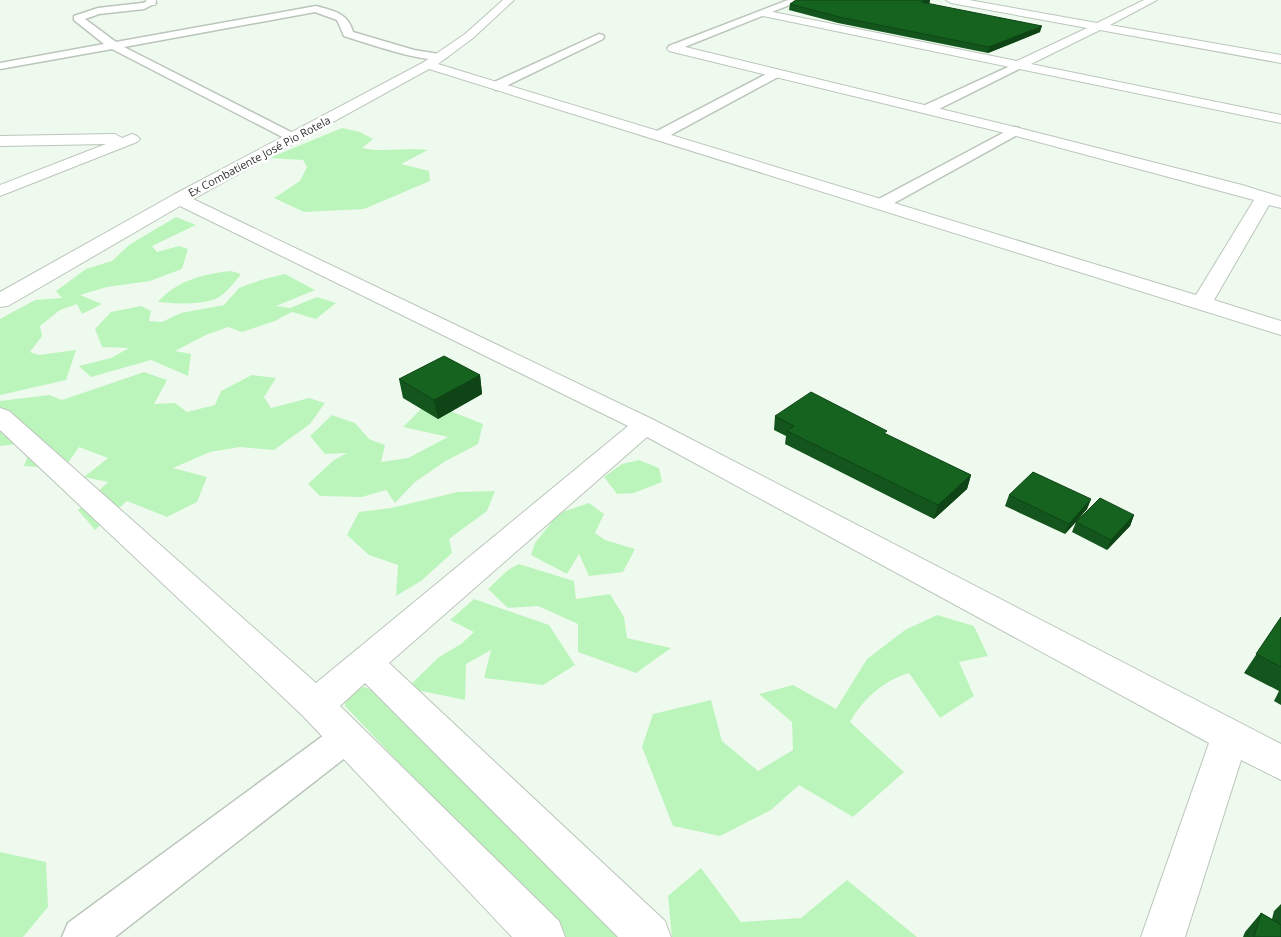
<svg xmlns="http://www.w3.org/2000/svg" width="1281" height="937" viewBox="0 0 1281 937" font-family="'Open Sans',sans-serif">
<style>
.green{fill:#bcf5bc}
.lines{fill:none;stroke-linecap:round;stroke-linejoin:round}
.lane-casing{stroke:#bbc6bb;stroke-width:3}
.street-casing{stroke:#bbc6bb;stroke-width:2}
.lane{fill:#fff;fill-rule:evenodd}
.street{fill:#fff;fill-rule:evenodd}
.wall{fill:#13551c}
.shaded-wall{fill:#0f4516}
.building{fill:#166320;stroke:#0f4516}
.labels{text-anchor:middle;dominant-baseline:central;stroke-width:5;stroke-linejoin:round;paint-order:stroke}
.far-street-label{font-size:11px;fill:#2f332f;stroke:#fff}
</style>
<rect width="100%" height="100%" fill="#effaef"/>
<!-- green -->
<path class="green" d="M 342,128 L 360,132 L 373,139 L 362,148 C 384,153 406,147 428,150 L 401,164 L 429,171 L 430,181 L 364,209 L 304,212 L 274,198 L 300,181 L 307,167 L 303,160 L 269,158 Z
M 176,217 L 196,225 L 152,246 L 157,252 L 179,246 L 188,249 L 182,269 L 150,281 L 107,287 L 80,295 L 102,304 L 82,314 L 77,304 L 60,310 L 40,326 L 42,336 L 30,352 L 39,355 L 76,350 L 66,380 L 0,395 L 0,319 L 35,300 L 62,298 L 56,291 L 86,269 L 112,261 L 129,245 Z
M 231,271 L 241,274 C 234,283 225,295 215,299 C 198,305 176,304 158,302 C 177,280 204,274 231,271 Z
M 285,274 L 315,290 L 276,306 L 290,308 L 317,297 L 336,303 L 316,319 L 292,312 L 275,321 L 242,332 L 228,327 L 206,335 L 175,351 L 191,354 L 188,376 L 151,360 L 91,377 L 79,366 L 111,358 L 129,348 L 102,347 L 95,329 L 111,312 L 141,306 L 151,311 L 149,321 L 162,322 L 181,313 L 224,305 L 239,288 L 261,280 Z
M 144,372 L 167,380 L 154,404 L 175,403 L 187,412 L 215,405 L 221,391 L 252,375 L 276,378 L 264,397 L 271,408 L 309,398 L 325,403 L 310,424 L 274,450 L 240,447 L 210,452 L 173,468 L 207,477 L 197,502 L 167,517 L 127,501 L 95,530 L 78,510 L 108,482 L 84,477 L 108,458 L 79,447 L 64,469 L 24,466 L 33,442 L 0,446 L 0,401 L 49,395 L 62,400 Z
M 428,402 L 483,424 L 478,444 L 444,462 L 415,482 L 395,503 L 386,490 L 362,497 L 320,496 L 308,484 L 334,460 L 347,453 L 325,454 L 310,436 L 332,415 L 355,423 L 369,439 L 385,445 L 381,462 L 408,458 L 448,437 L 403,427 Z
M 639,460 L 659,468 L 662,482 L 634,493 L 617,494 L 604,477 L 622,464 Z
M 495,491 L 487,511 L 449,539 L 452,553 L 421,581 L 396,596 L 398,565 L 369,555 L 347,535 L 359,512 L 391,508 L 458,492 Z
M 589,503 L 604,514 L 595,533 L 605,540 L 635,549 L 623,572 L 589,576 L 579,554 L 567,574 L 531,555 L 535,543 L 559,513 Z
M 519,564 L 574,581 L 576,599 L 610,594 L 624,617 L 627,638 L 671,648 L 636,673 L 578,652 L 578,624 L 538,606 L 508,608 L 488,589 L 508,570 Z
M 474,599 L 549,625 L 575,665 L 543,685 L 484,678 L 491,650 L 466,664 L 465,700 L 407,688 L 439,657 L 461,644 L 474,632 L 450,620 Z
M 937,615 L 974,626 L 988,656 L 959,662 L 974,696 L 940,718 L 909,673 C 883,681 863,699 850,722 L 904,772 L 853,817 L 799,785 L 771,810 L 720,836 L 673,826 L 642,747 L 653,714 L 711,700 L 722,741 L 758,771 L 793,750 L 792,722 L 759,694 L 793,685 L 836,709 L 867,659 L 905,630 Z
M 364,687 L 370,689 L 619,937 L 565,937 L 345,706 L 345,700 L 358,689 Z
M 0,852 L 46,862 L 48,907 L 23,937 L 0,937 Z
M 701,868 L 741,922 L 801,918 L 847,880 L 917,937 L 672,937 L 668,896 Z"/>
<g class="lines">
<defs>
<path id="lane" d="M 151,0 L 156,3 L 144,9 L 99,14 L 85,19 L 116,42 L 316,6 C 334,11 348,13 353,32 L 414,50 L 445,55 L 447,57 C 436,68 361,41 344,36 L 337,20 L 315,12 L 124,47 L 297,135 L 299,138 L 292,142 L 112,49 L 0,69 L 0,63 L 104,44 L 74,20 L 74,16 L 98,8 L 142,3 Z
M 788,0 L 802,0 L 677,50 L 673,51 L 668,48 L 669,46 Z
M 599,34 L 603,35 L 604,37 L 603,39 L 500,89 L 496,90 L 490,86 L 492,83 Z
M 1019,62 L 1025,65 L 1023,67 L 933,112 L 923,112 L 921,109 L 923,106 Z
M 774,70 L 778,71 L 780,74 L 778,77 L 665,138 L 660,139 L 653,135 L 655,132 Z
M 1014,127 L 1019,128 L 1021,131 L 1019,134 L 887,207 L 875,207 L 873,204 L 875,201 Z
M 347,722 L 359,727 L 364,737 L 359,747 L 115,937 L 62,937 L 68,923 L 335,727 Z"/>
<path id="street" d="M 146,0 L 156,0 L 155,5 L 147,5 Z
M 503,0 L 514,0 L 473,38 L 438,64 L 1196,295 L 1254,200 L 1009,134 L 669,51 L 667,48 L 673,44 L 1019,128 L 1242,185 L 1281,197 L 1281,208 L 1269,205 L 1214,300 L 1281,321 L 1281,335 L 429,69 L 193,199 L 654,420 L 1281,744 L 1281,780 L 1241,760 L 1185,937 L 1141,937 L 1209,743 L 647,437 L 389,663 L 665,921 L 671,937 L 618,937 L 365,683 L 340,706 L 559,921 L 565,937 L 512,937 L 303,716 L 0,430 L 0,408 L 9,411 L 316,683 L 628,426 L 180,206 L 8,306 L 0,307 L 0,292 L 173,195 L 424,62 L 465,34 Z
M 946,0 L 969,0 L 1097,23 L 1144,0 L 1157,0 L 1110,25 L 1281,55 L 1281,63 L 1100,30 L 1031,64 L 1281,115 L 1281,123 L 763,16 L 758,13 L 763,10 L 1017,61 L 1087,28 L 951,3 Z
M 115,134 L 122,138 L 132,134 L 137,136 L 140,139 L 137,142 L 0,196 L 0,185 L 106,144 L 0,146 L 0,136 Z"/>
</defs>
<!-- lane casing -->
<use href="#lane" class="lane-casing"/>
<!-- street casing -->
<use href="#street" class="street-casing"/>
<!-- lane -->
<use href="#lane" class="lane"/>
<!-- street -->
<use href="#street" class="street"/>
</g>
<!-- wall -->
<path class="wall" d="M 796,0 L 930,0 L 929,4 L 1040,32 L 988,53 L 838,23 L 789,10 L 790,4 Z
M 480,375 L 482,394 L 438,419 L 403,398 L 399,379 Z
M 775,416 L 886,435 L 971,475 L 967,489 L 934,519 L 785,444 L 786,436 L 774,430 Z
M 1009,495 L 1091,499 L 1087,509 L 1076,522 L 1134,515 L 1130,526 L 1107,550 L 1072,532 L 1076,522 L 1065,534 L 1005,506 Z
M 1281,617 L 1281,705 L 1274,701 L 1279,691 L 1244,673 Z
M 1281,904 L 1281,937 L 1243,937 L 1245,932 L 1261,913 L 1272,919 L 1274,911 Z"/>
<!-- shaded-wall -->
<path class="shaded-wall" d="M 927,0 L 930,0 L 929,5 L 921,2 Z
M 1042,26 L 1040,32 L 988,53 L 989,47 Z
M 480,375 L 482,394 L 438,419 L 434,400 Z
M 971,475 L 967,489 L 934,519 L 938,505 Z
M 1091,499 L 1087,509 L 1065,534 L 1069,524 Z
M 1134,515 L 1130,526 L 1107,550 L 1111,540 Z"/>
<!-- building -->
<path class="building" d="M 796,0 L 927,0 L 921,2 L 1042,26 L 989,47 L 839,17 L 790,4 Z
M 444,356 L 480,375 L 434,400 L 399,379 Z
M 811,392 L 887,431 L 884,433 L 971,475 L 938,505 L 787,431 L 794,426 L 775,416 Z
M 1033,472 L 1091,499 L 1069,524 L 1009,495 Z
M 1100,498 L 1134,515 L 1111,540 L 1076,522 Z
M 1281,617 L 1281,667 L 1256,654 Z
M 1261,913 L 1281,925 L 1281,937 L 1254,937 Z"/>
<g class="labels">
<!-- far-street labels -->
<g class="far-street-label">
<text transform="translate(259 156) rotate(-28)">Ex Combatiente José Pio Rotela</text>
</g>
</g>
</svg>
